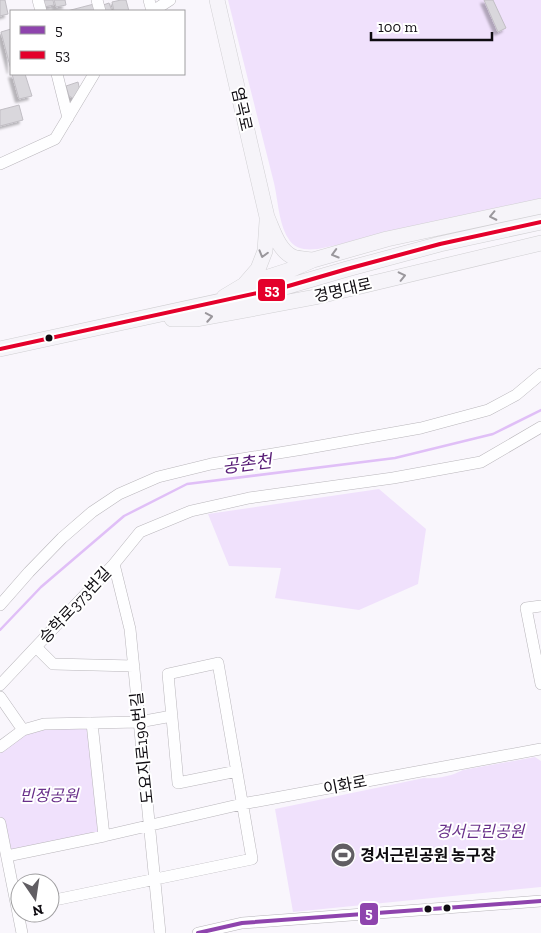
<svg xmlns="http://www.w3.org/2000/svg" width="541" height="933" viewBox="0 0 541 933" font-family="'Zilla Slab','Noto Sans KR',serif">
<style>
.green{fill:#f0e1fc}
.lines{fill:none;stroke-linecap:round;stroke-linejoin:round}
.stream{stroke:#e0bff7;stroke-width:2.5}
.building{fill:#d9d7dc;stroke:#c1bec4;filter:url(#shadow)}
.minor-casing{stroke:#b9b6bb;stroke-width:12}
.major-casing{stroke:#d1d0d3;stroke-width:16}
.minor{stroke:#fefeff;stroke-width:11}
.major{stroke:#f6f4f9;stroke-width:15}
.bus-1-casing{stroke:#fff;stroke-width:8}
.bus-2-casing{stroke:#fff;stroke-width:8}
.bus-1{stroke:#8e44ad;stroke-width:4}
.bus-2{stroke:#e4002b;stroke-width:4}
.oneway{stroke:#9a979c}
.bus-dot{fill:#0f0c11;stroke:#fff;stroke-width:2}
.labels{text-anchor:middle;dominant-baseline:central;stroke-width:4;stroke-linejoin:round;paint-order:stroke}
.street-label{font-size:16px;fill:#0f0c11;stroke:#fff}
.park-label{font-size:16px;font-style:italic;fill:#69308a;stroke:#fff}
.poi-label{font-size:16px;font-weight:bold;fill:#0f0c11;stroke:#fff;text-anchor:start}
.water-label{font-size:18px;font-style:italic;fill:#571c76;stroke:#fff}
.line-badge{stroke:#fff;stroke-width:2}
.badge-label{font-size:14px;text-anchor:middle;font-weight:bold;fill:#fff}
</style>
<defs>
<filter id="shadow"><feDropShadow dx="-3.5" dy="3.5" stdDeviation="1" flood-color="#0004"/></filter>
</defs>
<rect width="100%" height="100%" fill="#f9f6fc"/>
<!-- green -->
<path class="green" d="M 228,0 L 541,0 L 541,201 L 318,249 C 306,250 295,250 288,238 C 278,222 278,197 273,179 C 258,119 243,60 228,0 Z
M 379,489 L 426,529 L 418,584 L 359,610 L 275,598 L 281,568 L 229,566 L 208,514 Z
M 91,724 L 103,835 L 8,854 L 0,817 L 0,749 L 24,731 Z
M 535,757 L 541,761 L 541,887 L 293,912 L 275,809 L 424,778 C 437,779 452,776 463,770 Z"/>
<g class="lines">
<!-- stream -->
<path class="stream" d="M 0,630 L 41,587 L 124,516 L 187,484 L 395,458 L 493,434 L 541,410"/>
</g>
<!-- building -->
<path class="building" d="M 0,0 L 5,0 L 8,14 L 0,16 Z
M 42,0 L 53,0 L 54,5 L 44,7 Z
M 54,0 L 65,0 L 66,5 L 56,7 Z
M 121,0 L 126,0 L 129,11 L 114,11 L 112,2 Z
M 484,0 L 493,0 L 506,28 L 498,32 Z
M 109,3 L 112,11 L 102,11 L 100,6 Z
M 94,4 L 95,11 L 67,11 Z
M 11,29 L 11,70 L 1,32 Z
M 12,74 L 25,74 L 32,96 L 19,99 Z
M 78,82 L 80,91 L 76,100 L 69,96 L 66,86 Z
M 19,105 L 23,120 L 0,126 L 0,110 Z"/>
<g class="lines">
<defs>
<path id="minor" d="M 38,0 L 41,11
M 97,0 L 100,11
M 149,0 L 152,11
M 153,11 L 170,0
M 57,74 L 68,118
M 0,164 L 55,139 L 94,74
M 114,564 L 130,629 L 160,933
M 0,605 L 29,572 L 62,538 L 92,512 L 119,494 L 158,477 L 211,464 L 303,449 L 421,428 L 488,410 L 516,395 L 541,374
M 541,606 L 526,608 L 541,684
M 36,647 L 53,664 L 134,666
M 0,685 L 114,564 L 140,532 L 191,511 L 249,498 L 393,478 L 481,462 L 541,427
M 0,697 L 23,730
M 92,723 L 104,836
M 0,747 L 23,730 L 44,724 L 139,722 L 172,716
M 0,823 L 22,933
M 7,856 L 104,836 L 242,804 L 541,749
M 50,901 L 252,859 L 218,663 L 168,674 L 178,783 L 237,771
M 198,933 L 242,923 L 541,901"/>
<path id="major" d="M 217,0 L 267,217 C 273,230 278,250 293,257 C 298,259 306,259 312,260
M 245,284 L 258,269 L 265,251 L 267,221
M 224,297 L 244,285 L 290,270 L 313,260 L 387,239 L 541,206
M 172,319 L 197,319 L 315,297 L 541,243
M 0,349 L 285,287 L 347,269 L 440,244 L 541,222"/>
</defs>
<!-- minor casing -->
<use href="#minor" class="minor-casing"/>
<!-- major casing -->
<use href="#major" class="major-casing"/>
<!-- minor -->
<use href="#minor" class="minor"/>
<!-- major -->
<use href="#major" class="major"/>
<defs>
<path id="bus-1" d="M 198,933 L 242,923 L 541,901"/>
<path id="bus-2" d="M 0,349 L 285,287 L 347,269 L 440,244 L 541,222"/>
</defs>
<!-- bus-1 casing -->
<use href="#bus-1" class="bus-1-casing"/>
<!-- bus-2 casing -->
<use href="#bus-2" class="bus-2-casing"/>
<!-- bus-1 -->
<use href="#bus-1" class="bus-1"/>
<!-- bus-2 -->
<use href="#bus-2" class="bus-2"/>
</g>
<!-- one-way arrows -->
<defs><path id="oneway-chevron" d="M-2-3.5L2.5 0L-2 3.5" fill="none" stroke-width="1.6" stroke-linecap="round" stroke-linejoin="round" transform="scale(1.25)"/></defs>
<g class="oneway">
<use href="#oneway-chevron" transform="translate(493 216) rotate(168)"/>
<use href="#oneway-chevron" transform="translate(263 254) rotate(106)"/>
<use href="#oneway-chevron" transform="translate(335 254) rotate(164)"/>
<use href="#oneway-chevron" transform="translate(402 276) rotate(-13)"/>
<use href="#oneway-chevron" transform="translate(209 317) rotate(-10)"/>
</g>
<!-- icons -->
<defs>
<symbol id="stadium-disc" viewBox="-11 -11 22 22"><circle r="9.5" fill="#615e63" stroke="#fff"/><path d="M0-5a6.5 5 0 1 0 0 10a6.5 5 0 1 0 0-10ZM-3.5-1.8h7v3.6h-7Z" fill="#fff"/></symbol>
</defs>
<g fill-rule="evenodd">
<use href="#stadium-disc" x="329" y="841" width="28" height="28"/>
</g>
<!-- markers -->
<g class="bus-dot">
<circle cx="49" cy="338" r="4.5"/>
<circle cx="447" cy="908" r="4.5"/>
<circle cx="428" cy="909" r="4.5"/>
</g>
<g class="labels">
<!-- street labels -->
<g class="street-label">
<text transform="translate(242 109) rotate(77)">염곡로</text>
<text transform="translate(343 290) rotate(-13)">경명대로</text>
<text transform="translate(75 605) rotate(-47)">승학로373번길</text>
<text transform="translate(142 748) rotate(-96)">도요지로190번길</text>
<text transform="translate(345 785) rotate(-11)">이화로</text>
</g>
<!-- park labels -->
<g class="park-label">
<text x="49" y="795">빈정공원</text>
<text x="480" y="831">경서근린공원</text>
</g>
<!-- poi labels -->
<g class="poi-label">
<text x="360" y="855">경서근린공원 농구장</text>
</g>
<!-- water labels -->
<g class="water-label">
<text transform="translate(247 464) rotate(-7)">공촌천</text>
</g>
</g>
<g class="line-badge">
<rect x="257" y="278" width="29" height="24" rx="5" fill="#e4002b"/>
<rect x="359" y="902" width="20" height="24" rx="5" fill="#8e44ad"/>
</g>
<g class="badge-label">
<text x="272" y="295">53</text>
<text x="369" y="918">5</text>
</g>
<!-- legend -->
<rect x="10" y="10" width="175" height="65" fill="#ffffff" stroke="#9f9ea0"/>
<rect x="20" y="26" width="25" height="8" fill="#8e44ad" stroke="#9f9ea0"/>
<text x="55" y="35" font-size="15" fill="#0f0c11">5</text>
<rect x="20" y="51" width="25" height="8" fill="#e4002b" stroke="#9f9ea0"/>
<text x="55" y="60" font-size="15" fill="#0f0c11">53</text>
<!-- north arrow -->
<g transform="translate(35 898) rotate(167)"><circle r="24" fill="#ffffff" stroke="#9f9ea0"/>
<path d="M0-4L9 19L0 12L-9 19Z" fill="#615e63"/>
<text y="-8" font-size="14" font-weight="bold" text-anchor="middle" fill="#0f0c11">N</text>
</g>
<!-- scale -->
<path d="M371 32v8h121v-8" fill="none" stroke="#0f0c11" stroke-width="2.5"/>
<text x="378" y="32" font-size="15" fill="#0f0c11" stroke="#ffffff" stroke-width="4" paint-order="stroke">100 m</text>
</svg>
